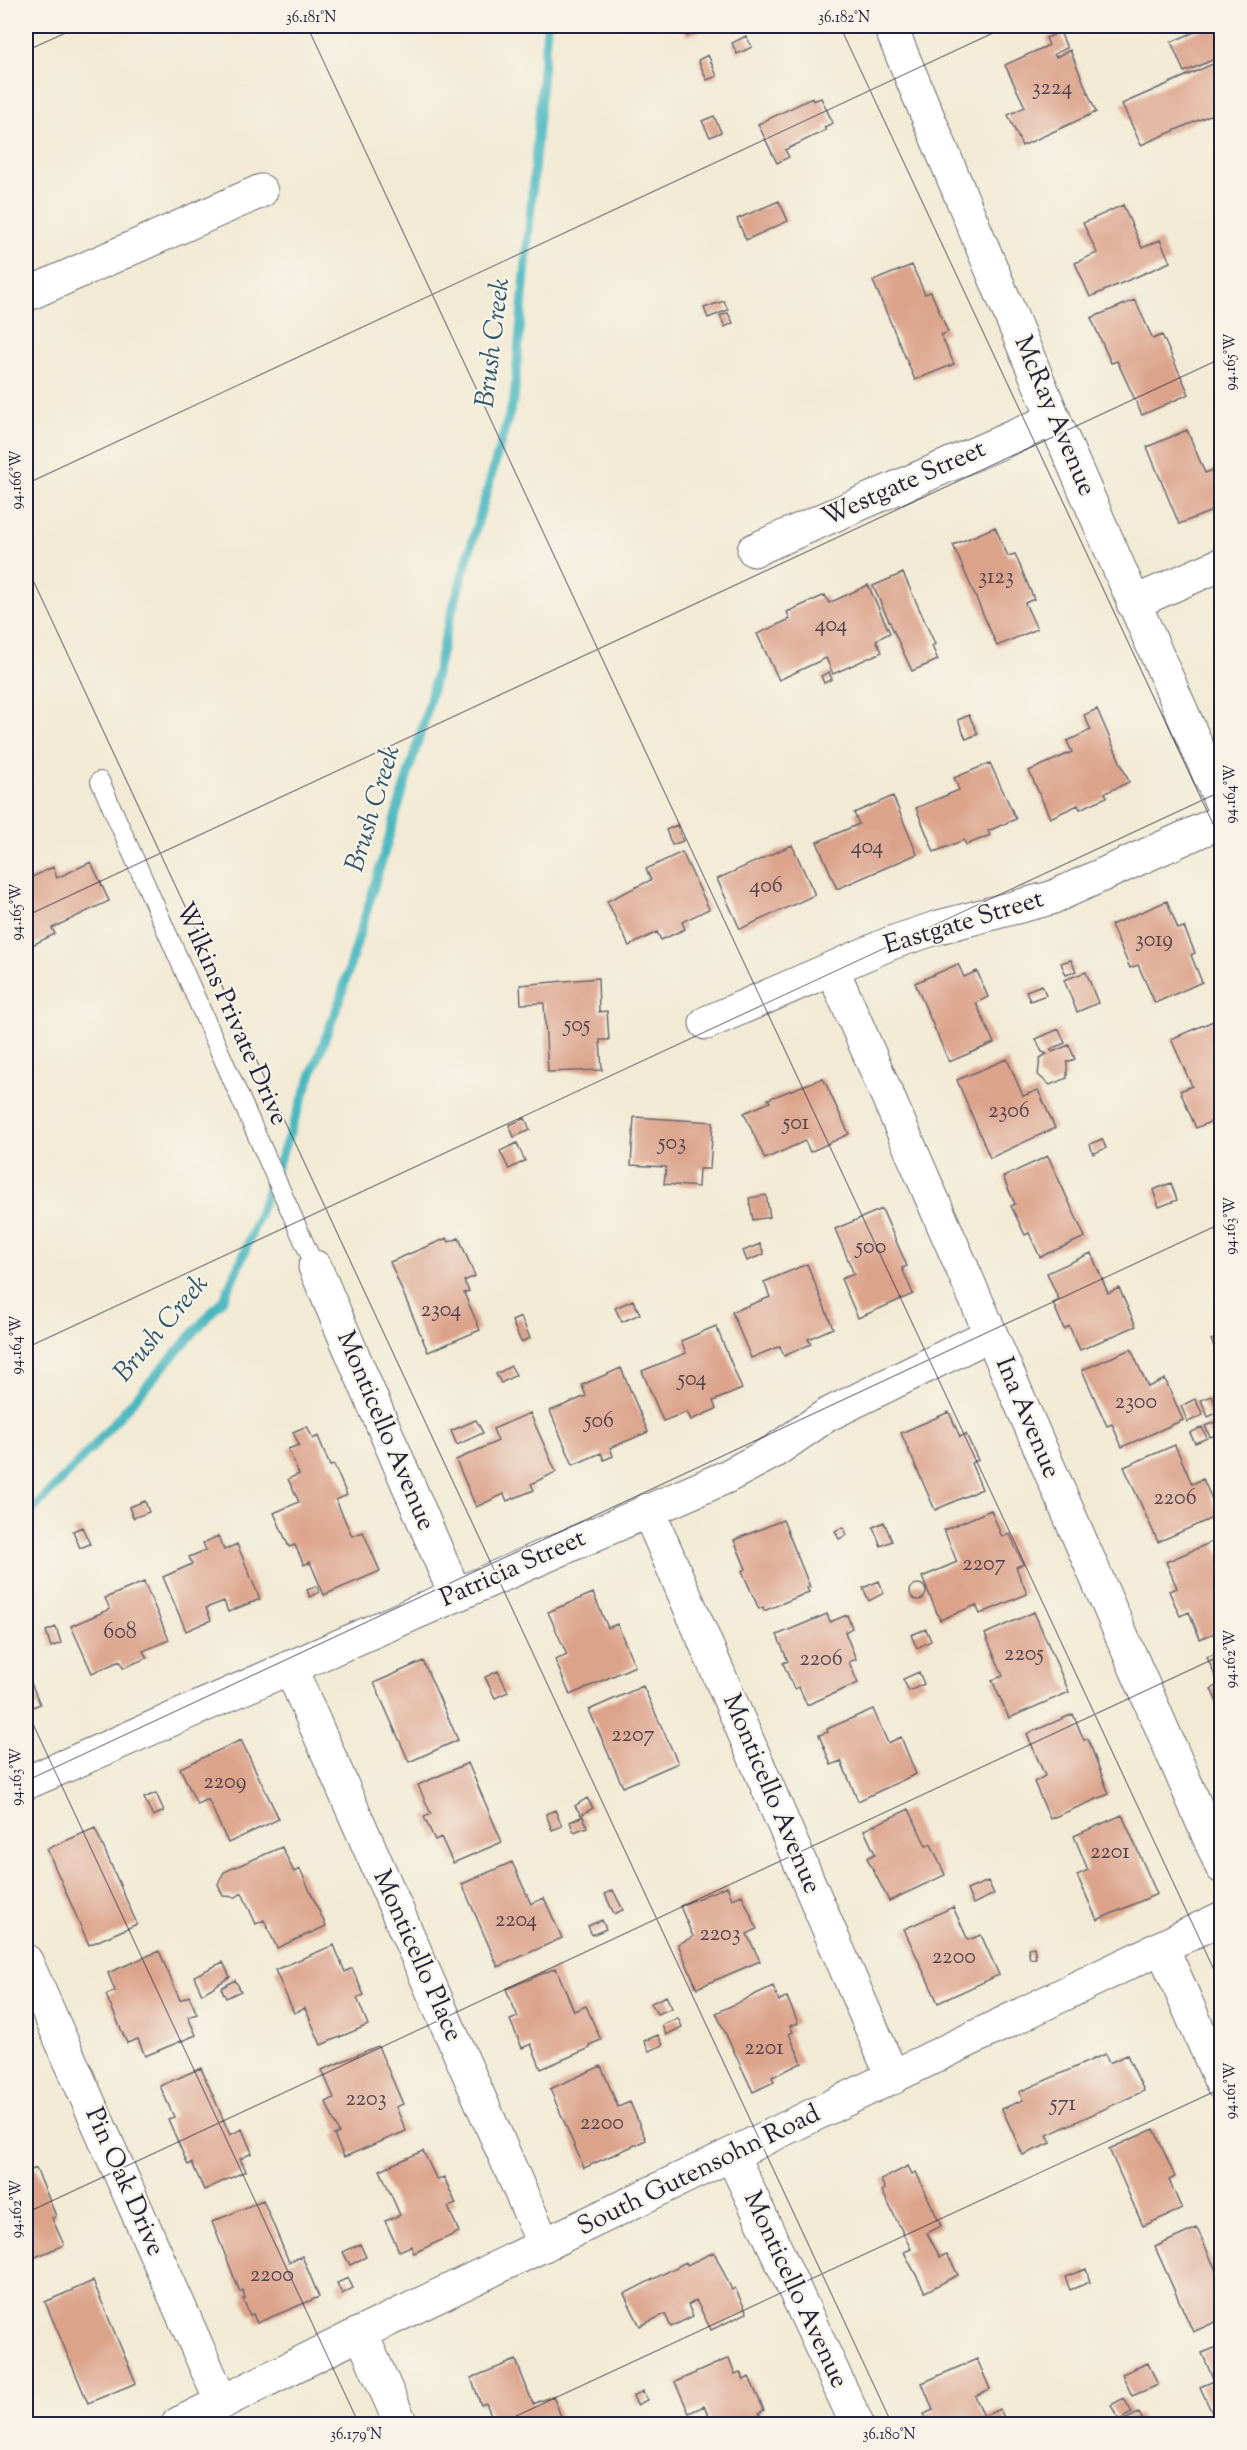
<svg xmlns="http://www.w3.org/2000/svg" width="1247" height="2450" viewBox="0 0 1247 2450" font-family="'Sorts Mill Goudy',serif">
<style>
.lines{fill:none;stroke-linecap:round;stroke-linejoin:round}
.stream{stroke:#48b7c0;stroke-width:9}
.building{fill:#dca38b}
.lane-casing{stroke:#6b6871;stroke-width:20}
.street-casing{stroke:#6b6871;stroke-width:35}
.secondary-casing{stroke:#6b6871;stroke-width:35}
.lane{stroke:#fff;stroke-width:18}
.street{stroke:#fff;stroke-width:33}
.secondary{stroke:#fff;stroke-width:33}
.ticks{fill:none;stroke:#22223b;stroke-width:1.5;stroke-opacity:0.45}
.labels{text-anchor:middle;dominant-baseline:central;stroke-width:4.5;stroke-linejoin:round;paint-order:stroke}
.number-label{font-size:22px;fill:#50424f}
.street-label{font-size:26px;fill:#22223b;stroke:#f7f3e8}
.water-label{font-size:27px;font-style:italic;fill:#2f566a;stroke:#f7f3e8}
.neatline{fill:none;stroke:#22223b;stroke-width:2}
.ticks-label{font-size:15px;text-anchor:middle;fill:#22223b}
</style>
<rect width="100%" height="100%" fill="#f7f3e8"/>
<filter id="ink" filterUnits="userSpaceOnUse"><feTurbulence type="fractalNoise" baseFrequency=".0167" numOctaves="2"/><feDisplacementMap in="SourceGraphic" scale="12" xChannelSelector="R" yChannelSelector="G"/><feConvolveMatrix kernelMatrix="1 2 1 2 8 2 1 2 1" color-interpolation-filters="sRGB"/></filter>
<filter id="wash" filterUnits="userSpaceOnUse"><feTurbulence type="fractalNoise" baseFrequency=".008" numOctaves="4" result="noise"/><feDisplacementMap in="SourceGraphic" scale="24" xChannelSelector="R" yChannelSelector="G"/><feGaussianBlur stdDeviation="1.35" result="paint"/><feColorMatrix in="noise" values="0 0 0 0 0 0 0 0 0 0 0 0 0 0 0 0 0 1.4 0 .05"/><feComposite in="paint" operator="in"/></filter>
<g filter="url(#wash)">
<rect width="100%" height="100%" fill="#f2ead4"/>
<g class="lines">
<!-- stream -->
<path class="stream" d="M 26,1517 L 90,1450 L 224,1298 L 246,1249 L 340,999 L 426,715 L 448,625 L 514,398 L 547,26"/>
</g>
<g id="blocks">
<!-- building -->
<path class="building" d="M 683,26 L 711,26 L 687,36 Z
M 1209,26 L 1222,26 L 1222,56 L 1184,72 L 1171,42 Z
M 1060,32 L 1067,48 L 1054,54 L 1056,57 L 1070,50 L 1096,112 L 1022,146 L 1008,115 L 1025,107 L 1005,65 L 1049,45 L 1046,38 Z
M 746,36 L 752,47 L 737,54 L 732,43 Z
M 708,55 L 717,76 L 707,80 L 698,60 Z
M 1222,60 L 1222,110 L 1141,145 L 1122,104 Z
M 812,98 L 813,101 L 821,98 L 833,123 L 824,127 L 826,130 L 785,150 L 789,157 L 777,163 L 758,124 Z
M 714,116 L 721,132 L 710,137 L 702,121 Z
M 779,201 L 788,221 L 746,240 L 737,219 Z
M 1123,205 L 1142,248 L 1160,240 L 1170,262 L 1090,297 L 1075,263 L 1097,253 L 1083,223 Z
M 912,265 L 925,294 L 931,292 L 948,332 L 941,335 L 954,364 L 915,380 L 873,281 Z
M 1135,300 L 1153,339 L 1162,335 L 1189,394 L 1142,415 L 1117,361 L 1111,363 L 1091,318 Z
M 724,301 L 728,310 L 708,318 L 704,308 Z
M 728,313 L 733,323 L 725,327 L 720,316 Z
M 1187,430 L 1205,473 L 1222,466 L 1222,507 L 1179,524 L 1147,447 Z
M 995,527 L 1008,556 L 1015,554 L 1034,599 L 1025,603 L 1037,629 L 997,646 L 953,545 Z
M 903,573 L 935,644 L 932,646 L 938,660 L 912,671 L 873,586 Z
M 868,585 L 890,633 L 876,640 L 882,652 L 833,674 L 826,658 L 779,680 L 757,634 L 790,619 L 787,612 L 825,595 L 829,603 Z
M 829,672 L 832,679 L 824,683 L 821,676 Z
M 1097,709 L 1129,782 L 1105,793 L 1107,797 L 1080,809 L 1078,805 L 1050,818 L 1029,771 L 1072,752 L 1067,741 L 1091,730 L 1084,715 Z
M 969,715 L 978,734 L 966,739 L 958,720 Z
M 990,763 L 1016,819 L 988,831 L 990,835 L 966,845 L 964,840 L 934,852 L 916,808 L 959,790 L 954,778 Z
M 893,796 L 917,854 L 837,889 L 817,842 L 859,824 L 854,813 Z
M 677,825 L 683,841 L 672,845 L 666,830 Z
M 792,845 L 815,895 L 740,929 L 717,879 Z
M 682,852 L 709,909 L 682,922 L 685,929 L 661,940 L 657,932 L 629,946 L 607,901 L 651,880 L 646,869 Z
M 91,862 L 109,901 L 52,928 L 55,934 L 26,948 L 26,880 L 53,867 L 57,878 Z
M 1167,901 L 1178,929 L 1184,927 L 1195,953 L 1191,955 L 1202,982 L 1155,1003 L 1138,965 L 1130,968 L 1111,925 Z
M 1071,960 L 1076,971 L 1066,975 L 1061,963 Z
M 958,964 L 964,977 L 977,971 L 988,997 L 976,1003 L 994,1043 L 949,1062 L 915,983 Z
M 1086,972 L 1098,1003 L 1077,1012 L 1064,980 Z
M 598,978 L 599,1012 L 607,1011 L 609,1040 L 600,1040 L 602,1070 L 548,1072 L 544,1003 L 521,1004 L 520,985 Z
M 1042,985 L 1046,995 L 1030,1001 L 1026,991 Z
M 1218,1019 L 1222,1027 L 1222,1117 L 1196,1128 L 1180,1091 L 1192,1086 L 1171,1039 Z
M 1059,1029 L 1065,1043 L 1050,1049 L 1052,1052 L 1069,1045 L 1075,1059 L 1067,1062 L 1067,1078 L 1050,1085 L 1038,1075 L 1040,1058 L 1047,1054 L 1042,1052 L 1036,1039 Z
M 1007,1059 L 1023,1096 L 1038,1090 L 1055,1128 L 990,1158 L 957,1080 Z
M 823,1078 L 849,1134 L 810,1152 L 805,1141 L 765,1159 L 744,1113 L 770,1102 L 768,1099 Z
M 634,1117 L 713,1122 L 710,1169 L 699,1169 L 698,1187 L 664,1184 L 666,1167 L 631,1165 Z
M 525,1118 L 530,1130 L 514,1137 L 509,1125 Z
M 1102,1139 L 1106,1148 L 1093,1154 L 1090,1144 Z
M 517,1143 L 525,1161 L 509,1169 L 500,1151 Z
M 1048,1156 L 1085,1237 L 1040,1257 L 1029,1233 L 1025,1235 L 1011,1206 L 1015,1204 L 1003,1177 Z
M 1171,1183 L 1177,1200 L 1159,1207 L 1153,1190 Z
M 766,1195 L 770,1217 L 753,1220 L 749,1198 Z
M 882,1209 L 907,1266 L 902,1268 L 913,1294 L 858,1318 L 841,1279 L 854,1274 L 835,1229 Z
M 447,1238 L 449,1242 L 459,1238 L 475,1276 L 464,1281 L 469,1291 L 464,1293 L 480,1330 L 428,1352 L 390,1262 Z
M 760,1244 L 764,1254 L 747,1261 L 743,1251 Z
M 1091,1253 L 1108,1293 L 1119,1288 L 1136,1326 L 1080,1350 L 1069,1326 L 1064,1329 L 1053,1303 L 1059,1300 L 1047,1273 Z
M 807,1264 L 833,1328 L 808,1339 L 811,1344 L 784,1356 L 780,1346 L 751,1358 L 732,1312 L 770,1297 L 764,1282 Z
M 633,1300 L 640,1314 L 622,1322 L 615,1308 Z
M 521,1317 L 530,1338 L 521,1342 L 512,1321 Z
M 716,1326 L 742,1389 L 713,1401 L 716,1409 L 691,1420 L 687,1412 L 663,1421 L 642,1371 L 686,1353 L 681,1341 Z
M 1222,1336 L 1222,1348 L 1216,1351 L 1211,1340 Z
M 1131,1349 L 1148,1387 L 1165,1379 L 1183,1420 L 1122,1447 L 1112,1424 L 1107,1426 L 1082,1370 Z
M 511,1366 L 516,1375 L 501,1383 L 496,1374 Z
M 621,1368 L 648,1432 L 610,1448 L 613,1456 L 604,1460 L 601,1453 L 573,1465 L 550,1411 L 586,1396 L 582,1385 Z
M 1212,1396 L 1219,1412 L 1208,1417 L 1201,1400 Z
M 1195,1399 L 1203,1415 L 1188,1422 L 1181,1406 Z
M 949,1412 L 960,1437 L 966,1434 L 978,1460 L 971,1463 L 982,1489 L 935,1510 L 901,1433 Z
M 530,1413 L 556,1472 L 531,1484 L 534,1490 L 507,1501 L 504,1494 L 476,1507 L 456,1460 L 498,1441 L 493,1429 Z
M 476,1420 L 483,1433 L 457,1445 L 451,1431 Z
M 1219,1421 L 1222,1433 L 1210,1437 L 1205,1426 Z
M 307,1426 L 313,1439 L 318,1436 L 330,1466 L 334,1465 L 347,1495 L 336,1500 L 352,1536 L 363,1532 L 380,1571 L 324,1595 L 310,1562 L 304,1565 L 295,1545 L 289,1547 L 274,1513 L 299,1502 L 288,1479 L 299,1474 L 288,1449 L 299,1445 L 293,1432 Z
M 1202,1427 L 1207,1438 L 1195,1443 L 1190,1433 Z
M 1175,1445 L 1192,1484 L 1203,1479 L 1219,1515 L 1158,1542 L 1124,1467 Z
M 145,1501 L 149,1512 L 133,1518 L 129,1507 Z
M 991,1510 L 1002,1537 L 1010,1534 L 1023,1564 L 1016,1567 L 1027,1594 L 980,1614 L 976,1605 L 940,1620 L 922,1577 L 957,1562 L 944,1530 Z
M 783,1520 L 810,1587 L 807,1588 L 809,1592 L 764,1611 L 763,1607 L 759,1609 L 742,1571 L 746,1569 L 734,1540 Z
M 884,1522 L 892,1541 L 881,1546 L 873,1527 Z
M 82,1527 L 90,1544 L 80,1548 L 73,1531 Z
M 843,1527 L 847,1535 L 839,1539 L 835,1531 Z
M 218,1536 L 224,1550 L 237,1544 L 260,1599 L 228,1612 L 224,1601 L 206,1608 L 211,1620 L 186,1631 L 163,1577 L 192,1564 L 189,1557 L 206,1550 L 203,1543 Z
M 1214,1541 L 1222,1560 L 1222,1630 L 1200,1639 L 1189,1612 L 1180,1616 L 1169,1591 L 1177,1588 L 1166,1562 Z
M 879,1581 L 884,1593 L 869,1601 L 863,1588 Z
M 144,1582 L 169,1640 L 143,1651 L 147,1658 L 123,1668 L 120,1661 L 92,1673 L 71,1626 L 110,1609 L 105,1598 Z
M910 1592a8 8 0 1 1 16 0a8 8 0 1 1-16 0Z
M 317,1586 L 320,1592 L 310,1597 L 307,1590 Z
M 593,1593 L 608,1628 L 617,1624 L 635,1666 L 570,1695 L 555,1660 L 567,1655 L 548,1612 Z
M 1034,1612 L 1069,1692 L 1009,1718 L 992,1680 L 1003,1676 L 985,1634 Z
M 827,1614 L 830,1622 L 847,1615 L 852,1628 L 845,1632 L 856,1659 L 849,1662 L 858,1683 L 807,1705 L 799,1687 L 794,1689 L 783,1663 L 788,1661 L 777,1635 Z
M 56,1627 L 61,1643 L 51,1647 L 46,1631 Z
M 926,1629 L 931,1641 L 917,1648 L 911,1635 Z
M 1222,1651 L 1222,1706 L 1219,1707 L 1211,1689 L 1219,1685 L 1207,1657 Z
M 423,1661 L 458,1740 L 409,1762 L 374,1683 Z
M 26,1671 L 40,1704 L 26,1710 Z
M 498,1671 L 508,1692 L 495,1698 L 485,1677 Z
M 919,1672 L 924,1684 L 909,1691 L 903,1679 Z
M 643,1686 L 678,1763 L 623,1787 L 589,1710 Z
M 873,1709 L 888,1743 L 901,1737 L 916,1774 L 858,1801 L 841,1761 L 831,1765 L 819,1735 L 828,1732 L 827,1729 Z
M 1073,1714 L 1084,1740 L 1088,1739 L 1109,1794 L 1050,1819 L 1034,1782 L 1045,1776 L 1027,1734 Z
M 241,1740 L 279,1819 L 228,1843 L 208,1799 L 197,1804 L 180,1768 Z
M 468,1763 L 502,1842 L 453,1863 L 441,1837 L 435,1840 L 424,1817 L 431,1814 L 418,1785 Z
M 156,1793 L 164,1811 L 153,1816 L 144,1798 Z
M 587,1798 L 593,1808 L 581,1815 L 575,1806 Z
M 909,1809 L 926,1846 L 931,1844 L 945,1875 L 889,1901 L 867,1858 L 875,1854 L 864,1830 Z
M 555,1810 L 562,1826 L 552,1830 L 546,1814 Z
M 1122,1815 L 1157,1894 L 1097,1920 L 1077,1875 L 1088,1870 L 1074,1836 Z
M 583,1816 L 587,1827 L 574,1832 L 570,1822 Z
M 95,1828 L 137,1924 L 89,1945 L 47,1849 Z
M 282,1847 L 294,1872 L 300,1869 L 326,1926 L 277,1948 L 264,1920 L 256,1924 L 242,1893 L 236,1897 L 223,1896 L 218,1884 L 224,1872 Z
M 512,1862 L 531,1904 L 544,1898 L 562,1938 L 498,1967 L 462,1884 Z
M 988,1881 L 994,1894 L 973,1904 L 967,1890 Z
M 727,1886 L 732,1899 L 742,1895 L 757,1929 L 747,1934 L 760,1961 L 697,1988 L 678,1944 L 693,1937 L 680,1906 Z
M 613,1890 L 623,1910 L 614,1914 L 605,1894 Z
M 953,1907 L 968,1940 L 981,1935 L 999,1975 L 938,2003 L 904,1929 Z
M 602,1920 L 606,1929 L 592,1935 L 588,1926 Z
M 334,1945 L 345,1972 L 352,1968 L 364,1995 L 357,1998 L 368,2025 L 321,2045 L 305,2008 L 294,2013 L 275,1970 Z
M 1034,1947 L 1036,1958 L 1030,1959 L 1028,1948 Z
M 159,1951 L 180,2000 L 189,1996 L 197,2014 L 188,2017 L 196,2035 L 145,2056 L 138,2039 L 127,2043 L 106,1995 L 115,1991 L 108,1973 Z
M 223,1962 L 230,1977 L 202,1994 L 194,1976 Z
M 556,1968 L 574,2011 L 586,2006 L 601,2040 L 589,2045 L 590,2048 L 541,2069 L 531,2044 L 522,2048 L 510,2020 L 518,2017 L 506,1989 Z
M 235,1980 L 241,1991 L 226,1998 L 221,1988 Z
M 773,1986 L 779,2001 L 787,1997 L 798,2023 L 790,2026 L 793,2032 L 789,2034 L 802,2063 L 772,2077 L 774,2082 L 753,2092 L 716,2013 Z
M 666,1996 L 672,2008 L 657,2014 L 651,2003 Z
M 678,2018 L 682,2027 L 666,2035 L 662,2025 Z
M 658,2035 L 663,2045 L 649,2051 L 644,2041 Z
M 378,2046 L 403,2104 L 396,2107 L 406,2131 L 344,2157 L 334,2135 L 339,2133 L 326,2102 L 334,2098 L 322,2070 Z
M 1105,2054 L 1109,2063 L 1127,2055 L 1144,2091 L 1047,2135 L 1051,2143 L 1023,2155 L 1002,2109 L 1023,2100 L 1019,2092 Z
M 601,2066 L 618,2107 L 630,2102 L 646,2140 L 584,2168 L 550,2089 Z
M 201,2068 L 230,2135 L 242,2129 L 252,2153 L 240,2159 L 246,2171 L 204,2190 L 192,2163 L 188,2165 L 168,2119 L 174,2117 L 160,2086 Z
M 1154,2129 L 1175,2177 L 1169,2180 L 1182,2209 L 1143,2226 L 1109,2149 Z
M 423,2151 L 437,2180 L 444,2177 L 456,2204 L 448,2207 L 459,2232 L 414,2253 L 411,2246 L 399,2251 L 385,2221 L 400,2215 L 380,2170 Z
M 26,2162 L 29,2171 L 36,2168 L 56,2216 L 52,2218 L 64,2245 L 26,2261 Z
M 908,2166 L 912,2174 L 916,2172 L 941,2226 L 927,2233 L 940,2257 L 947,2254 L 958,2275 L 925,2292 L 904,2252 L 911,2249 L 882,2191 L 885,2189 L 881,2180 Z
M 263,2200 L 289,2262 L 302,2256 L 319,2297 L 257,2323 L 253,2314 L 250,2315 L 243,2299 L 245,2298 L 243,2290 L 240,2292 L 212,2222 Z
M 1197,2228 L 1222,2284 L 1222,2319 L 1193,2332 L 1155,2247 Z
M 360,2244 L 366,2257 L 350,2265 L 343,2252 Z
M 714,2252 L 732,2290 L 735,2288 L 747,2313 L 711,2330 L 696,2300 L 688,2305 L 693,2316 L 671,2327 L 665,2314 L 640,2326 L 624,2294 L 686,2262 L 687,2265 Z
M 1086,2269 L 1090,2282 L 1070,2290 L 1065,2277 Z
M 348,2278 L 353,2288 L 342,2294 L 337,2283 Z
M 93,2281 L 136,2383 L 88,2403 L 45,2302 Z
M 1222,2345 L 1222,2409 L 1212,2413 L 1200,2387 L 1214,2381 L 1202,2353 Z
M 729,2358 L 735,2374 L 740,2372 L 744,2380 L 749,2377 L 764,2410 L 759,2413 L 763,2421 L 760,2424 L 712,2424 L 704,2406 L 689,2413 L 675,2382 Z
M 977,2359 L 990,2389 L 975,2396 L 984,2416 L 1000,2409 L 1007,2424 L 929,2424 L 924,2414 L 933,2410 L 922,2383 Z
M 516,2360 L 533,2404 L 553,2396 L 564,2424 L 495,2424 L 486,2403 L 481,2405 L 471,2378 Z
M 1148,2363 L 1158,2385 L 1132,2396 L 1122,2374 Z
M 643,2391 L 647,2400 L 637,2405 L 633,2396 Z
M 1124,2398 L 1132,2413 L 1119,2420 L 1111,2405 Z
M 1139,2413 L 1145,2424 L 1122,2424 L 1120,2422 Z"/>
</g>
</g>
<g filter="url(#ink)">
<use href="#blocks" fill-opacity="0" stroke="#6b6871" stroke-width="1.5"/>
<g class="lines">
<defs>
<path id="lane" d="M 100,781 L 315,1267"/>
<path id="street" d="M 26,295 L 261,191
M 754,550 L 1054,419
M 1133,603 L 1222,564
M 832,968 L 1222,1867
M 706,1023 L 891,943 L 939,927 L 1051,898 L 1222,821
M 315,1267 L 455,1594
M 648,1510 L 893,2078
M 290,1667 L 544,2245
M 26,1783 L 726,1477 L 773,1452 L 827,1415 L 991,1334
M 1162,1947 L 1222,2084
M 26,1961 L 222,2403
M 732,2155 L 857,2424
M 361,2333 L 401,2424"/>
<path id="secondary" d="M 890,26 L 1054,419 L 1222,804
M 178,2424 L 361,2333 L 1222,1918"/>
</defs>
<!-- lane casing -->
<use href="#lane" class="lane-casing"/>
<!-- street casing -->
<use href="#street" class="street-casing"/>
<!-- secondary casing -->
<use href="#secondary" class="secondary-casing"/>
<!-- lane -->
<use href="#lane" class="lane"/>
<!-- street -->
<use href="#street" class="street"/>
<!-- secondary -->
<use href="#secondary" class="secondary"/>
</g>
</g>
<!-- ticks -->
<path class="ticks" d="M 307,26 L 1222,1987M 840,26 L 1222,843M 26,51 L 81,26M 26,484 L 1008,26M 26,565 L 892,2424M 26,916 L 1222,358M 26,1348 L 1222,791M 26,1709 L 359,2424M 26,1781 L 1222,1223M 26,2213 L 1222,1655M 499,2424 L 1222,2088"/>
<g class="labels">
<!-- number labels -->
<g class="number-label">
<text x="1052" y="89">3224</text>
<text x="996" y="578">3123</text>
<text x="831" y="626">404</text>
<text x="867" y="848">404</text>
<text x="766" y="887">406</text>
<text x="1154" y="941">3019</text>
<text x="577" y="1026">505</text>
<text x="1009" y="1112">2306</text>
<text x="796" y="1124">501</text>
<text x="672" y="1144">503</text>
<text x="871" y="1248">500</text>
<text x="441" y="1311">2304</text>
<text x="692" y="1380">504</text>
<text x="1136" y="1403">2300</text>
<text x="599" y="1422">506</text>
<text x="1175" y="1499">2206</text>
<text x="984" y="1565">2207</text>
<text x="120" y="1633">608</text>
<text x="1024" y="1655">2205</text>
<text x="821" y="1660">2206</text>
<text x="633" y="1736">2207</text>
<text x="225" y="1783">2209</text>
<text x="1110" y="1853">2201</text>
<text x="516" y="1921">2204</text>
<text x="720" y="1935">2203</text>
<text x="954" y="1958">2200</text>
<text x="764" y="2049">2201</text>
<text x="366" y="2100">2203</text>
<text x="1063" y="2105">571</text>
<text x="602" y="2124">2200</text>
<text x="272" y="2276">2200</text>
</g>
<!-- street labels -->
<g class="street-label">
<text transform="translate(1054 416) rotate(67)">McRay Avenue</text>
<text transform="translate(904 484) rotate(-24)">Westgate Street</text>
<text transform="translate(964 923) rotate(-17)">Eastgate Street</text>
<text transform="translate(231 1014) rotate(66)">Wilkins Private Drive</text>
<text transform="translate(1027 1418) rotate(67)">Ina Avenue</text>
<text transform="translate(385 1431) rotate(67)">Monticello Avenue</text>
<text transform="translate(513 1569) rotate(-24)">Patricia Street</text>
<text transform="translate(771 1794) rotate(67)">Monticello Avenue</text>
<text transform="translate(417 1956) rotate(66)">Monticello Place</text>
<text transform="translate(699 2171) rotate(-26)">South Gutensohn Road</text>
<text transform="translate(124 2182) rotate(66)">Pin Oak Drive</text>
<text transform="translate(795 2290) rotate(65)">Monticello Avenue</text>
</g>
<!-- water labels -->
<g class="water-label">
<text transform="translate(494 343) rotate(-83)">Brush Creek</text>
<text transform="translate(374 809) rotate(-73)">Brush Creek</text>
<text transform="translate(162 1329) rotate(-50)">Brush Creek</text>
</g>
</g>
<!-- margin -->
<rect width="1247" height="2450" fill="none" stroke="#f7f3e8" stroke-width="66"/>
<rect x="33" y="33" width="1181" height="2384" class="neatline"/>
<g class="ticks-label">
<text x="311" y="22">36.181°N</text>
<text x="844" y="22">36.182°N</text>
<text transform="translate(1230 362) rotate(-90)" y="5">94.165°W</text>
<text transform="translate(16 480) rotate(-90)" y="5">94.166°W</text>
<text transform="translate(1230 794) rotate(-90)" y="5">94.164°W</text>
<text transform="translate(16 912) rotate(-90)" y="5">94.165°W</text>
<text transform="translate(1230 1226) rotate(-90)" y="5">94.163°W</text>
<text transform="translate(16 1345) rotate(-90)" y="5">94.164°W</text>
<text transform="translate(1230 1659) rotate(-90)" y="5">94.162°W</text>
<text transform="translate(16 1777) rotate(-90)" y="5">94.163°W</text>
<text transform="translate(1230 2091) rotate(-90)" y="5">94.161°W</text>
<text transform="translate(16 2209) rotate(-90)" y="5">94.162°W</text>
<text x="356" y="2439">36.179°N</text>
<text x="889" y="2439">36.180°N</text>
</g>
</svg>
